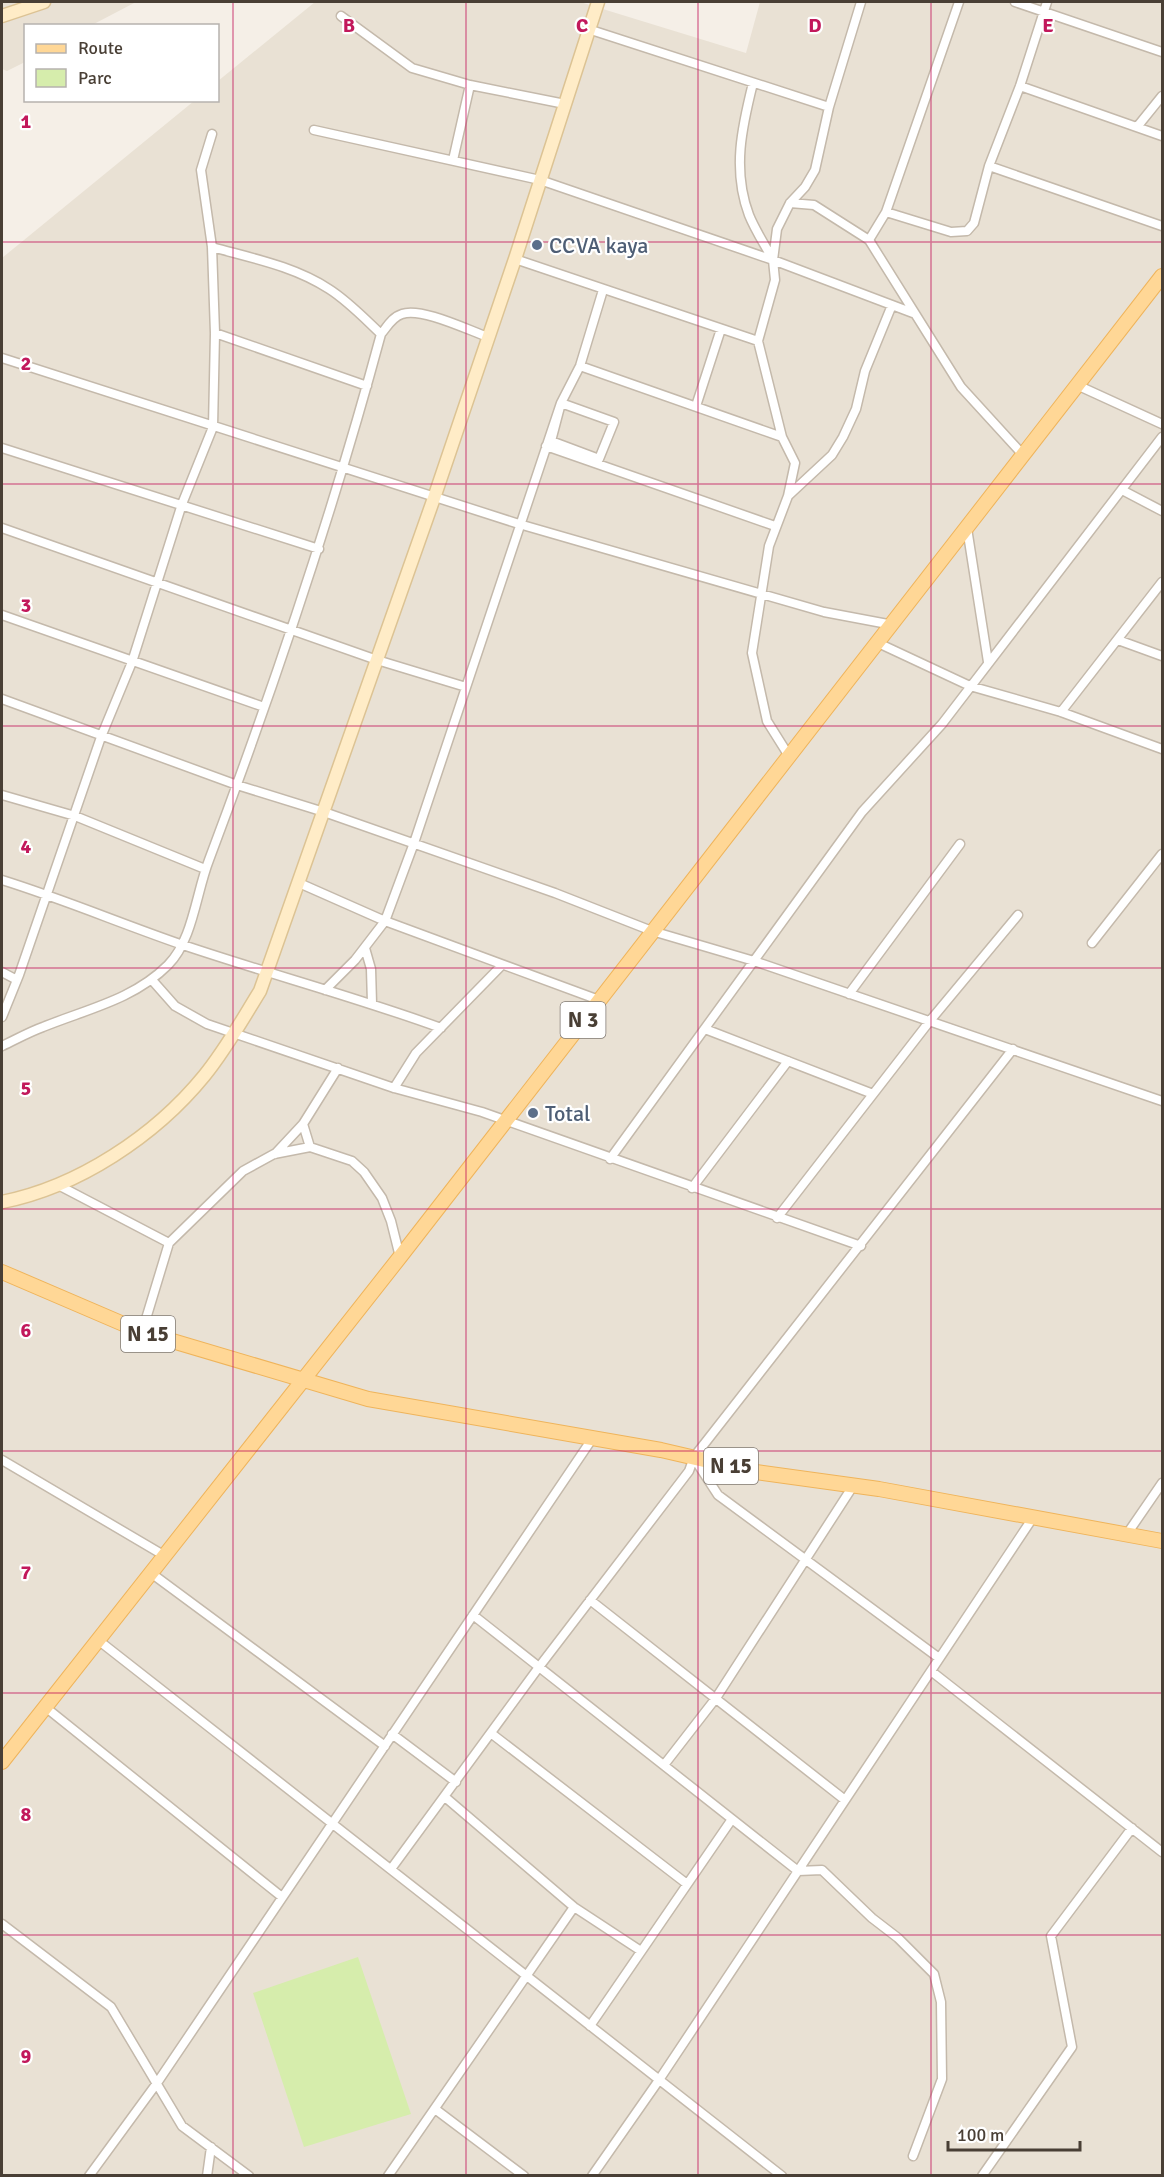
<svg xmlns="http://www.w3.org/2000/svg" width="1164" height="2177" viewBox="0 0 1164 2177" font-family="Signika,sans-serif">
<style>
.residential{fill:#e9e1d4}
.green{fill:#d6edac}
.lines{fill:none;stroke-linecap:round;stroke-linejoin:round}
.street-casing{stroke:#c4b9ab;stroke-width:11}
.secondary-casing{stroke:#dcc394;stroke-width:15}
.primary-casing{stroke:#efb45b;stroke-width:16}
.street{stroke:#fff;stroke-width:8}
.secondary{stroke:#ffecc7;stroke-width:12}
.primary{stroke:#ffd796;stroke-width:14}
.grid{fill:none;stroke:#c2185b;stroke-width:1.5;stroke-opacity:0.55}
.service-dot{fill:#5c6f8a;stroke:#fff;stroke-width:2}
.labels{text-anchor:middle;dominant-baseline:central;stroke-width:4.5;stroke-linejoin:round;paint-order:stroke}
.shield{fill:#fff;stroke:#807972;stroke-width:1.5}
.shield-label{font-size:21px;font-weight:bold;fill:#493f35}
.service-label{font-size:22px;fill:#4e5e75;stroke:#fff;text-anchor:start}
.grid-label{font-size:20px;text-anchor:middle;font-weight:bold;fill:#c2185b;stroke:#fff;stroke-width:4.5;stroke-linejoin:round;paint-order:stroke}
</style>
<rect width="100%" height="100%" fill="#f5efe7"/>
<!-- residential -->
<path class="residential" d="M 2,2 L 136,2 L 92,25 L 26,26 L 25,62 L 7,71 L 2,69 Z
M 315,2 L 580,2 L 746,53 L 760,2 L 1162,2 L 1162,2175 L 2,2176 L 2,258 L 194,101 L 218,100 L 218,81 Z"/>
<!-- green -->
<path class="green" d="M 358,1957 L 411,2114 L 304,2147 L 253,1993 Z"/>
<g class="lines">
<defs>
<path id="street" d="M 1015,2 L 1162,52
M 341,16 L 412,68 L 470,85 L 565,104
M 588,29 L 829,107
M 753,83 C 742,127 732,170 749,215 C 755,230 765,245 773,260
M 1020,86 L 1162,136
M 1137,127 L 1162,96
M 314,130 L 540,180 L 773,260 L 913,313
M 453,160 L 470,85
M 989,166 L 1162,226
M 790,203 L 814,205 L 869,240 L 961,387 L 1024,456
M 886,212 L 951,232 L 967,231 L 974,223 L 989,166 L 1020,86 L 1047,2
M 869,240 L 886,212 L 959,2
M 212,247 C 251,258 294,266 329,289 C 348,301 364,318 381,334
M 515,259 L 758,341
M 215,333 L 367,386
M 2,358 L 519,524 L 824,612 L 893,625
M 580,366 L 782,437
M 1079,386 L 1162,424
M 561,403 L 614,422 L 599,459 L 551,441 Z
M 696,406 L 721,329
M 546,446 L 775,526
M 2,448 L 319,549
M 1122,490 L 1162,511
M 789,495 L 832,455 L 843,437 L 856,409 L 865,371 L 892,305
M 2,528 L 377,660 L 466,687
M 967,528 L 988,662
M 2,615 L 264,707
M 1118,640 L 1162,656
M 878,643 L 970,686 L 1061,712 L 1162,749
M 2,699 L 237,785 L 324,812 L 555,893 L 652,931 L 754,961 L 1162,1101
M 1061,712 L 1162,582
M 789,756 L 767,721 L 752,653 L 769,546 L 788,496 L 795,463 L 782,437 L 758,341 L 775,280 L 773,260 L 777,229 L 790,203 L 805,187 L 815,170 L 829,107 L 861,2
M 2,795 L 75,816 L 205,869
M 2,880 C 63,899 122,924 183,945 C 269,974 356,997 441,1028
M 299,883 L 385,921 L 599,1000
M 1092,943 L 1162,854
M 365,948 L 371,969 L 372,1003
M 2,972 L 17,980
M 152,980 L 175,1006 L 207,1024 L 394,1088 L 482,1112 L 861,1246
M 325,990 L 355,960 L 385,921 L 414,843 L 561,403 L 580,366 L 603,290
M 849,994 L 960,844
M 2,1017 L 19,975 L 101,737 L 132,662 L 182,504 L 213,427 L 215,333 L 212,247 L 201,170 L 212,134
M 705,1029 L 873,1094
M 2,1046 C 15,1040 29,1032 43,1027 C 87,1009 133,1000 168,965 C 193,940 196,893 209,860 C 274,687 333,512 381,334 C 387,327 392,317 402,314 C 421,307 468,330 488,337
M 394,1088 L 416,1053 L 502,965
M 303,1124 L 310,1147
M 275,1154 L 303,1124 L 338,1068
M 610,1159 L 862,812 L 942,724 L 1162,437
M 58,1185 L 169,1243
M 692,1188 L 788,1061
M 777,1218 L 929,1022 L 1018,915
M 142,1332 L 169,1243 L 243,1171 L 274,1154 L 310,1147 L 352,1161 L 364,1172 L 382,1198 L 391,1221 L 400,1257
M 694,1458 L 718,1495 L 939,1658
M 2,1460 L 165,1556
M 1127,1534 L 1162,1483
M 151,1573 L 385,1746
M 590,1600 L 845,1800
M 473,1615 L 798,1871 L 822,1870 L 872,1918 L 898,1938 L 934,1974 L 941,2002 L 942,2079 L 913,2156
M 98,1640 L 782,2176
M 931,1671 L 1162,1852
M 44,1706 L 282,1897
M 392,1734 L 456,1782
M 492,1734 L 687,1884
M 664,1765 L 716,1698 L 853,1486
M 445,1797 L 574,1907 L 641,1951
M 391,1869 L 539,1667 L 689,1471 L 694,1457 L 1013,1049
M 2,1924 L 111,2007 L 182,2126 L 249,2176
M 590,2026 L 732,1819
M 435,2109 L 524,2176
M 89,2176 L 157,2083 L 592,1439
M 207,2176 L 211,2147
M 388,2176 L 574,1907
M 592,2176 L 659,2080 L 1034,1516
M 982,2176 L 1072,2047 L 1051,1936 L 1132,1828"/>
<path id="secondary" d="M 2,16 L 44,2
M 2,1202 C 78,1187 155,1136 204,1076 C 226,1049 242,1020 260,991 L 434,498 L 515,259 L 598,2"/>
<path id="primary" d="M 2,1272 L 142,1332 L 368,1399 L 661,1450 L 756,1472 L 879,1489 L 1162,1541
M 2,1762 L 400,1257 L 1162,276"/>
</defs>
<!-- street casing -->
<use href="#street" class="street-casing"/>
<!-- secondary casing -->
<use href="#secondary" class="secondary-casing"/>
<!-- primary casing -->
<use href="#primary" class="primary-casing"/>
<!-- street -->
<use href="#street" class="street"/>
<!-- secondary -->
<use href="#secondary" class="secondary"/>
<!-- primary -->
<use href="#primary" class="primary"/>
</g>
<!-- grid -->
<path class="grid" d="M 233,2 L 233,2176M 466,2 L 466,2176M 698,2 L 698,2176M 931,2 L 931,2176M 2,242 L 1162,242M 2,484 L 1162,484M 2,726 L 1162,726M 2,968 L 1162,968M 2,1209 L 1162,1209M 2,1451 L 1162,1451M 2,1693 L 1162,1693M 2,1935 L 1162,1935"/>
<!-- markers -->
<g class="service-dot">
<circle cx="537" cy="245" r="6"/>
<circle cx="533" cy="1113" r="6"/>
</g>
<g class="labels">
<!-- shield labels -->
<g class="shield">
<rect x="560.5" y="1002" width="45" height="36" rx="4.5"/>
<rect x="121" y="1316" width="54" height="36" rx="4.5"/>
<rect x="704" y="1448" width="54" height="36" rx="4.5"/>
</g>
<g class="shield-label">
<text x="583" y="1020">N 3</text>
<text x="148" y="1334">N 15</text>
<text x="731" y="1466">N 15</text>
</g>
<!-- service labels -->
<g class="service-label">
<text x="549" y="245">CCVA kaya</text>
<text x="545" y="1113">Total</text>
</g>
</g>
<g class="grid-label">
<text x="349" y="32">B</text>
<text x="582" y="32">C</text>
<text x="815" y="32">D</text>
<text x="1048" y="32">E</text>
<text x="26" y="128">1</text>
<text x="26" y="370">2</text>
<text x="26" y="612">3</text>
<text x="26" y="853">4</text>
<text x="26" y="1095">5</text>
<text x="26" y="1337">6</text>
<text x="26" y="1579">7</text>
<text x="26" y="1821">8</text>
<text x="26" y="2063">9</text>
</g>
<!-- border -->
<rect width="1164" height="2177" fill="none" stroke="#493f35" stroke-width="6"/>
<!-- legend -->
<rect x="24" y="24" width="195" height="78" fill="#ffffff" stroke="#b6b2ae" stroke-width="1.5"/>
<rect x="36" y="44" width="30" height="9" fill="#ffd796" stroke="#b6b2ae" stroke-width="1.5"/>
<text x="78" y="54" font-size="18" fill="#493f35">Route</text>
<rect x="36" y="69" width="30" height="18" fill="#d6edac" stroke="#b6b2ae" stroke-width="1.5"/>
<text x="78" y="84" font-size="18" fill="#493f35">Parc</text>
<!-- scale -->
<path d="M948 2141v9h132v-9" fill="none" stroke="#493f35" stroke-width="3"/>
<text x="957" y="2141" font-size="18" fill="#493f35" stroke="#ffffff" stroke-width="4.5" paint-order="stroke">100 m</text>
</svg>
